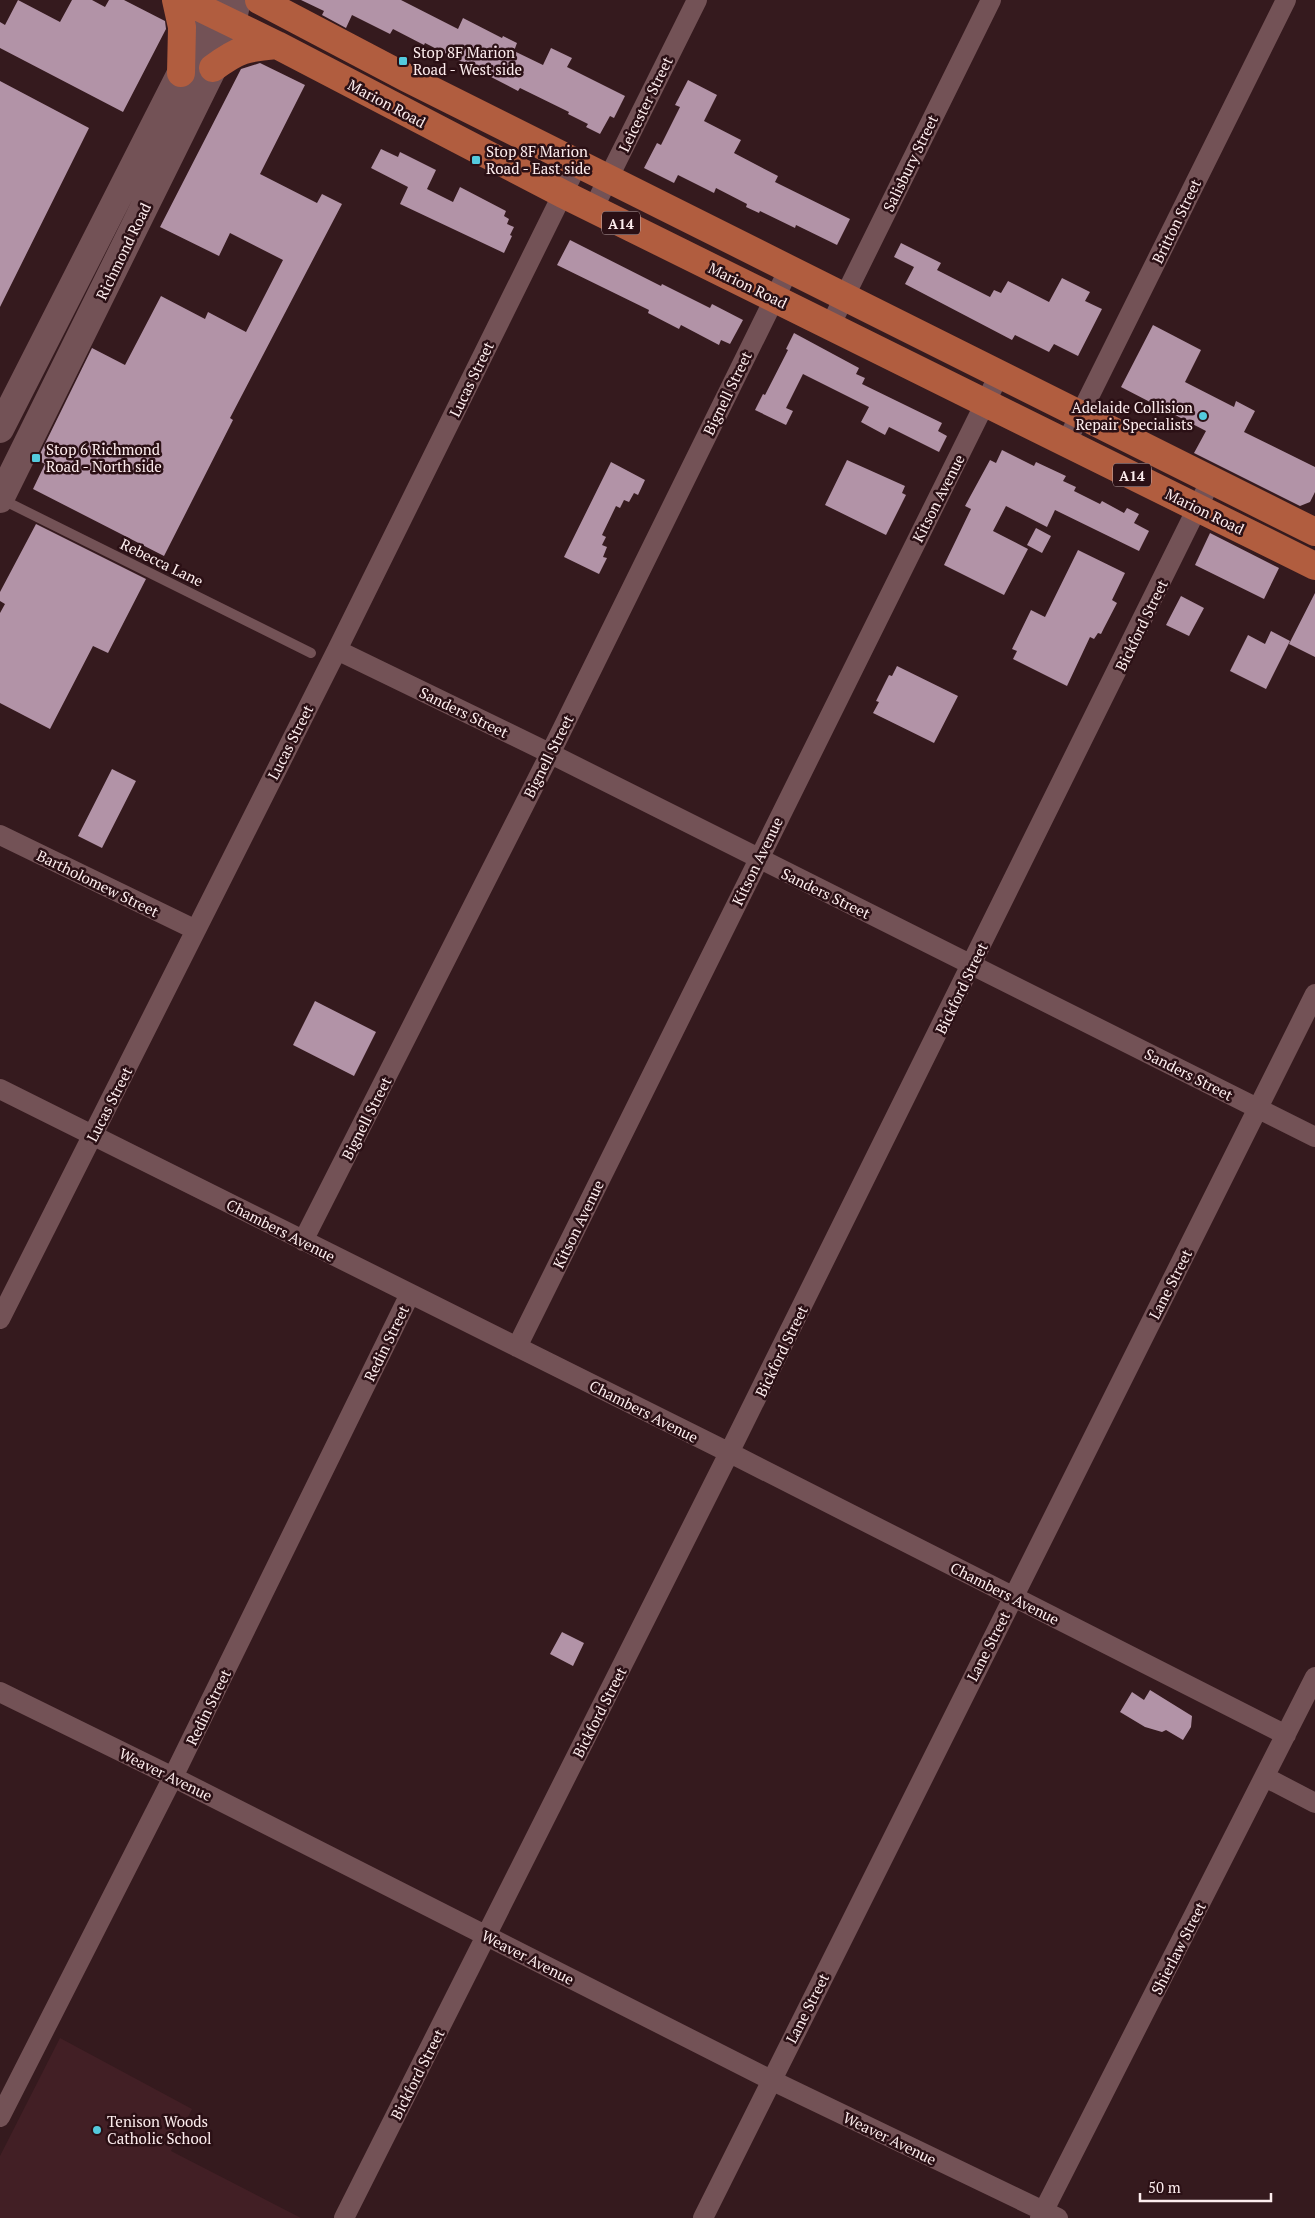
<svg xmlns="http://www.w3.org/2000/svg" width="1315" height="2218" viewBox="0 0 1315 2218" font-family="'PT Serif',serif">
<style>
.built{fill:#421f25}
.building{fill:#b293a7}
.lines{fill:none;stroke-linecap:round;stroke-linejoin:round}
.lane{stroke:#735256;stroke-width:10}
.street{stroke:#735256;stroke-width:20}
.secondary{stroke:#735256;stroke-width:28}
.primary{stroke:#b15d3f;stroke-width:28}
.poi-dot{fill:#54cadd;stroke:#2b1015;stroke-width:2}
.labels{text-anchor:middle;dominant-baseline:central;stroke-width:5;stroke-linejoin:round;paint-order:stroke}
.shield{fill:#2b1015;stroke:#beabad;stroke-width:1}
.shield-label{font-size:14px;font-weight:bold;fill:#fdedee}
.poi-label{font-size:15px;fill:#fdedee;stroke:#2b1015;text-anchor:start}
.street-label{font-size:15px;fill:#fdedee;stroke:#2b1015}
</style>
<rect width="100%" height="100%" fill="#351a1e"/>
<!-- built -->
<path class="built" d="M 60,2038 L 192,2109 L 171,2151 L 301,2218 L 0,2218 L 0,2156 Z"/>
<!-- building -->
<path class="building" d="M 18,0 L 60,22 L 72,0 L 92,0 L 105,7 L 109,0 L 124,0 L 165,21 L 166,29 L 123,112 L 0,48 L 0,22 L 5,25 Z
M 301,0 L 401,0 L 458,29 L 463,18 L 502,38 L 503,36 L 517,43 L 514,51 L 543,65 L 551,48 L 572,58 L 567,67 L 625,96 L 614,118 L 610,116 L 600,134 L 586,127 L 588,124 L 568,114 L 569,112 L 520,88 L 518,91 L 425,43 L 424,45 L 393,29 L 390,34 L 352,15 L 346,28 L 322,15 L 324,11 Z
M 260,63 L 305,85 L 260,174 L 317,203 L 322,194 L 342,204 L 230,418 L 233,420 L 164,556 L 33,489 L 45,464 L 37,460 L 92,348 L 125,365 L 161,296 L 205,319 L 208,312 L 246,332 L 283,260 L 230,233 L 219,256 L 160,227 L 241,69 Z
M 688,80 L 717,95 L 704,121 L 741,140 L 734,153 L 778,176 L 775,182 L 850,219 L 837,245 L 796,225 L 795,228 L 760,211 L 759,213 L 746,207 L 747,204 L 716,188 L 714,193 L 678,175 L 674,183 L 644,168 L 657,143 L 661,145 L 680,107 L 675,105 Z
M 0,81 L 89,128 L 0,307 Z
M 381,149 L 398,157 L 400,152 L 436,170 L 427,189 L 453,202 L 460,187 L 506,211 L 504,216 L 509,219 L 507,224 L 514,227 L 510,235 L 512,236 L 504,253 L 400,204 L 408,187 L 371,168 Z
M 570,240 L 661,286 L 662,284 L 710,308 L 712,304 L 743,320 L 730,344 L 721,340 L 719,345 L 681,325 L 679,329 L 648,313 L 649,310 L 557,265 Z
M 901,243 L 941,263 L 937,270 L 990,297 L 994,290 L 1001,293 L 1008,281 L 1049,302 L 1062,278 L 1090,292 L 1085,301 L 1102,309 L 1078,356 L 1054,344 L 1049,352 L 1015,335 L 1012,340 L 905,284 L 914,267 L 894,257 Z
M 1153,325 L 1201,350 L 1185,382 L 1234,407 L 1236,401 L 1255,411 L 1244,432 L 1315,467 L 1315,492 L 1310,502 L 1300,506 L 1194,453 L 1206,431 L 1121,387 Z
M 794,333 L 859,368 L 856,374 L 865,378 L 862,384 L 942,423 L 938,431 L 947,436 L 939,452 L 889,427 L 885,435 L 861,422 L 869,407 L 803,374 L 786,408 L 793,411 L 786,425 L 755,410 L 763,394 L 765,395 L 788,350 L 786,349 Z
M 1002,450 L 1034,466 L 1036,462 L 1066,476 L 1063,481 L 1076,487 L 1074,491 L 1100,504 L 1102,501 L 1124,513 L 1127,508 L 1139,514 L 1134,523 L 1149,531 L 1139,551 L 1055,510 L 1047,527 L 1006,506 L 993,531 L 1028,549 L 1004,595 L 944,565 L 971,509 L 965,506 L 990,460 L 996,463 Z
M 847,460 L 905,486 L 902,493 L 906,495 L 886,535 L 825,505 Z
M 611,462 L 645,480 L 638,495 L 634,493 L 629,502 L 624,500 L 620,508 L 616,506 L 602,535 L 606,537 L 602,545 L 607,547 L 603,557 L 607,558 L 599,574 L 564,557 Z
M 36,524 L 146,579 L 108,653 L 93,646 L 50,729 L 0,703 L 0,613 L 5,604 L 0,601 L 0,592 Z
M 1036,528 L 1051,536 L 1042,553 L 1027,545 Z
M 1210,533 L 1279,568 L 1264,599 L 1195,565 Z
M 1078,550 L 1125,573 L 1112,600 L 1117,603 L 1104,628 L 1101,634 L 1098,633 L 1094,639 L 1090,637 L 1067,686 L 1013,659 L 1017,651 L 1012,649 L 1031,610 L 1045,617 Z
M 1315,593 L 1315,657 L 1289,644 Z
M 1181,596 L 1204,608 L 1189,636 L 1166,625 Z
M 1271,631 L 1290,641 L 1266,689 L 1230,671 L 1248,635 L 1265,644 Z
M 897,666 L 958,696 L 934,743 L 873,713 L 879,702 L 876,701 L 889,675 L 892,676 Z
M 112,769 L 136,781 L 102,848 L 78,836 Z
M 315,1001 L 376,1032 L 354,1076 L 293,1045 Z
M 562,1632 L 584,1643 L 573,1666 L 550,1654 Z
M 1150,1690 L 1192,1716 L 1191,1727 L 1183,1740 L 1166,1730 L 1162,1732 L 1145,1727 L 1120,1712 L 1132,1692 L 1144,1700 Z"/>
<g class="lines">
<!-- lane -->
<path class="lane" d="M 1,499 L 311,653"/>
<!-- street -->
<path class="street" d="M 593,209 L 697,0
M 830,326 L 991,0
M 1066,443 L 1286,0
M 337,650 L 539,748 L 1315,1137
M 0,835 L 196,930
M 0,1089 L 740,1458 L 1286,1735
M 303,1241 L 550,754 L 789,269
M 0,1319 L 337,650 L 578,163
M 517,1347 L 999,375
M 0,1692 L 173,1777 L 771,2080 L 1058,2218
M 1265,1777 L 1315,1803
M 0,2117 L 173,1777 L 410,1294
M 344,2218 L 729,1453 L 1211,480
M 703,2218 L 1315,994
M 1040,2218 L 1315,1677"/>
<!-- secondary -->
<path class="secondary" d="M 0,429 L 181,73 L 213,14 L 228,0
M 0,499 L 213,68 L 232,24 L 237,0"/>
<!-- primary -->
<path class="primary" d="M 176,0 L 182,27 L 181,73
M 184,0 L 277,45 L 563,194 L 1315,566
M 259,0 L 407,78 L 1315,532
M 213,68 C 239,49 245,48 277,45"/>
</g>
<!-- markers -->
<g class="poi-dot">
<rect x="398" y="56" width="10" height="10" rx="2.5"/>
<rect x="471" y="155" width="10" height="10" rx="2.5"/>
<circle cx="1203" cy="416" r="5"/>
<rect x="31" y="453" width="10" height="10" rx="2.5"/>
<circle cx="97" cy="2130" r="5"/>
</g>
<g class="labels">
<!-- shield labels -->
<g class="shield">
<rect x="602" y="211.5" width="38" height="23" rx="4"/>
<rect x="1113" y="463.5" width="38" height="23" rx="4"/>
</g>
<g class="shield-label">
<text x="621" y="223">A14</text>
<text x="1132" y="475">A14</text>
</g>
<!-- poi labels -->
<g class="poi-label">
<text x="413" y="52">Stop 8F Marion<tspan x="413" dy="17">Road - West side</tspan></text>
<text x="486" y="151">Stop 8F Marion<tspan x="486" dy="17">Road - East side</tspan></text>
<text x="1193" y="407" text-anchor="end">Adelaide Collision<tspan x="1193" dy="17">Repair Specialists</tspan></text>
<text x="46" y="449">Stop 6 Richmond<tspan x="46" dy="17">Road - North side</tspan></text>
<text x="107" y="2121">Tenison Woods<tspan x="107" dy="17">Catholic School</tspan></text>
</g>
<!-- street labels -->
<g class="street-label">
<text transform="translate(387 103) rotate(28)">Marion Road</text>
<text transform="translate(645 104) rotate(-64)">Leicester Street</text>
<text transform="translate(910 163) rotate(-64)">Salisbury Street</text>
<text transform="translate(1176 221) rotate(-64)">Britton Street</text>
<text transform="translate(123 251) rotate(-64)">Richmond Road</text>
<text transform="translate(748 285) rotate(26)">Marion Road</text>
<text transform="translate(471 379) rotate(-64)">Lucas Street</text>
<text transform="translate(727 393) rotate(-64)">Bignell Street</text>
<text transform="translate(938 498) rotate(-63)">Kitson Avenue</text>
<text transform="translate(1205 511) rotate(26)">Marion Road</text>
<text transform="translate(162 562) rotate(26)">Rebecca Lane</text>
<text transform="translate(1141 625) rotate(-64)">Bickford Street</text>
<text transform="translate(464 712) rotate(26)">Sanders Street</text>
<text transform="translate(290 742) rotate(-63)">Lucas Street</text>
<text transform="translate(548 756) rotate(-63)">Bignell Street</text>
<text transform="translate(757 861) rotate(-64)">Kitson Avenue</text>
<text transform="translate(98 883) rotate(26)">Bartholomew Street</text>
<text transform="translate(826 893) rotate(26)">Sanders Street</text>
<text transform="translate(961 988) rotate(-64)">Bickford Street</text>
<text transform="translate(1189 1074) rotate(27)">Sanders Street</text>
<text transform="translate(109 1104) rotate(-63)">Lucas Street</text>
<text transform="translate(366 1118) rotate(-63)">Bignell Street</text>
<text transform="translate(578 1224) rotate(-64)">Kitson Avenue</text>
<text transform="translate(281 1230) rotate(27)">Chambers Avenue</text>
<text transform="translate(1170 1284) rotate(-63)">Lane Street</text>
<text transform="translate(386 1343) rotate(-64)">Redin Street</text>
<text transform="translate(781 1351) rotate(-64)">Bickford Street</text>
<text transform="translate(644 1411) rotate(27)">Chambers Avenue</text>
<text transform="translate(1005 1593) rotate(27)">Chambers Avenue</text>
<text transform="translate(988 1646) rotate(-63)">Lane Street</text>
<text transform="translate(208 1707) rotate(-64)">Redin Street</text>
<text transform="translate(599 1712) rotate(-63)">Bickford Street</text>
<text transform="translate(166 1774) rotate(26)">Weaver Avenue</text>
<text transform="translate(1178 1948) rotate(-63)">Shierlaw Street</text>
<text transform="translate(528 1957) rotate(27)">Weaver Avenue</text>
<text transform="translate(807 2008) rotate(-63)">Lane Street</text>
<text transform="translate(417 2074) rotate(-63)">Bickford Street</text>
<text transform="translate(890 2138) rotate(26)">Weaver Avenue</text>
</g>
</g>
<!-- scale -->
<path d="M1140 2193v8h131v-8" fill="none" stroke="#fdedee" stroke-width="2.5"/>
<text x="1148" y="2193" font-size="15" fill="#fdedee" stroke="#2b1015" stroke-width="4" paint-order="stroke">50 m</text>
</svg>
